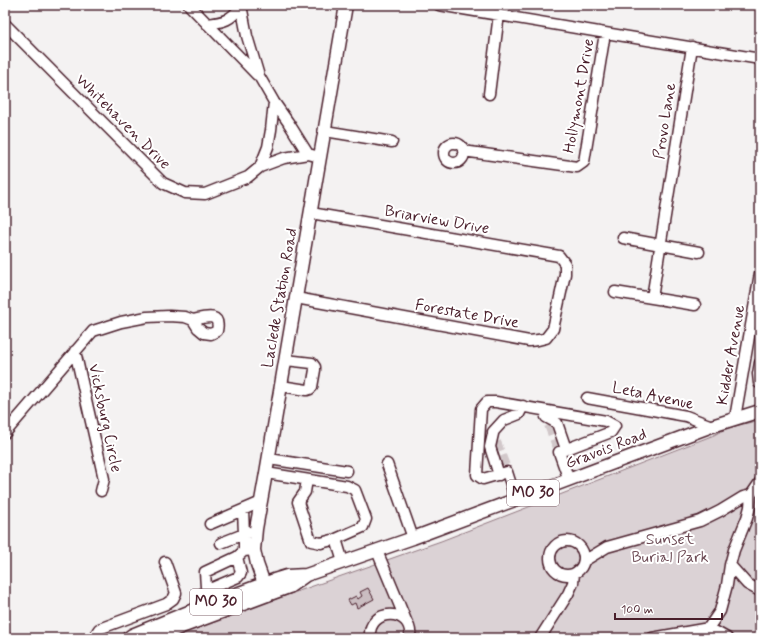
<svg xmlns="http://www.w3.org/2000/svg" width="765" height="643" viewBox="0 0 765 643" font-family="Mynerve,sans-serif">
<style>
.green{fill:#dbd2d5;stroke:#927880}
.building{fill:#cabdc1;stroke:#4a1f2b}
.lines{fill:none;stroke-linecap:round;stroke-linejoin:round}
.minor-tunnel{stroke:#d2c8ca;stroke-width:10;stroke-dasharray:10 5;stroke-linecap:butt}
.minor-casing{stroke:#4a1f2b;stroke-width:13}
.major-casing{stroke:#4a1f2b;stroke-width:15}
.minor{stroke:#fff;stroke-width:10}
.major{stroke:#fff;stroke-width:12}
.labels{text-anchor:middle;dominant-baseline:central;stroke-width:4;stroke-linejoin:round;paint-order:stroke}
.shield{fill:#fff;stroke:#80626b;stroke-width:1}
.shield-label{font-size:15px;font-weight:bold;fill:#4a1f2b}
.street-label{font-size:16px;fill:#4a1f2b;stroke:#fff}
.park-label{font-size:16px;fill:#6e4c56;stroke:#fff}
</style>
<rect width="100%" height="100%" fill="#f4f2f2"/>
<filter id="ink" filterUnits="userSpaceOnUse"><feTurbulence type="fractalNoise" baseFrequency=".025" numOctaves="2"/><feDisplacementMap in="SourceGraphic" scale="8" xChannelSelector="R" yChannelSelector="G"/><feConvolveMatrix kernelMatrix="1 2 1 2 8 2 1 2 1" color-interpolation-filters="sRGB"/></filter>
<g filter="url(#ink)">
<!-- green -->
<path class="green" d="M 760,420 L 760,638 L 165,638 L 441,541 L 714,435 L 727,428 Z"/>
<!-- building -->
<path class="building" d="M 368,588 L 374,599 L 357,608 L 355,603 L 351,605 L 348,600 L 356,596 L 358,599 L 362,596 L 360,592 Z"/>
<g class="lines">
<!-- minor-tunnel -->
<path class="minor-tunnel" d="M 549,425 L 557,446
M 496,442 L 505,466"/>
<defs>
<path id="minor" d="M 189,5 L 257,75
M 241,5 L 247,36 L 259,76 L 274,102 L 288,122 L 308,154
M 439,5 L 760,59
M 5,24 L 163,183 L 185,193 L 205,194 L 248,177 L 260,167 L 284,158 L 308,154 L 320,157
M 207,24 C 225,22 230,20 241,7
M 489,94 L 499,14
M 325,131 L 392,142
M444 153a10 10 0 1 1 20 0a10 10 0 1 1-20 0Z
M 463,151 L 577,167 L 584,162 L 605,33
M 260,167 L 268,147 L 271,130 L 274,102
M 623,238 L 699,252
M 615,292 L 652,298 L 692,47
M 296,298 L 529,341 L 538,340 L 546,338 L 553,329 L 565,274 L 565,264 L 559,256 L 311,213
M 652,298 L 695,305
M 75,351 L 104,479 L 101,491
M 760,363 L 758,374 L 759,383 L 760,383
M 281,386 L 307,390 L 310,389 L 312,387 L 315,370 L 315,367 L 312,363 L 286,360
M 587,398 L 686,416 L 712,426
M 546,417 L 557,423 L 566,449
M 735,418 L 760,273
M 493,432 L 504,420 L 519,414 L 523,406
M 5,433 L 93,331 L 121,322 L 147,317 L 169,316 L 185,317 L 193,320 L 198,328 L 204,333 L 211,334 L 217,331 C 221,312 206,317 193,320
M 493,434 L 490,447 L 499,475
M 269,459 L 347,471
M 387,464 L 413,538
M 266,473 L 347,486 L 355,490 L 366,519 L 363,527 L 336,539 L 321,543 L 311,541 L 298,502 L 305,492 L 307,480
M 516,500 L 507,472 L 483,479 L 477,475 L 481,409 L 487,402 L 496,402 L 606,421 L 615,426 L 611,432 L 559,452 L 569,480
M 243,510 L 244,534 L 244,551
M 210,524 L 261,502
M 336,539 L 343,562
M550 558a17 17 0 1 1 34 0a17 17 0 1 1-34 0Z
M 221,543 L 249,532
M 377,551 L 407,623
M 237,557 L 241,573 L 238,577 L 212,588 L 206,587 L 205,572 L 237,557 L 244,551 L 254,550
M 584,561 L 607,547 L 700,521 L 720,511 L 743,497 L 751,495
M 730,565 L 747,584 L 760,591
M 93,638 L 99,629 L 166,604 L 173,599 L 176,593 L 165,562
M 370,638 C 367,607 414,607 410,638
M 540,638 L 568,594 L 573,583 L 574,574
M 652,638 L 709,628 L 727,638
M 704,638 L 707,630 L 720,611 L 727,585 L 730,565 L 734,550 L 747,518 L 750,507 L 751,495 L 760,482"/>
<path id="major" d="M 268,595 L 257,564 L 254,550 L 256,529 L 266,473 L 346,5
M 128,638 L 132,635 L 191,611 L 274,580 L 287,576 L 306,575 L 413,538 L 712,426 L 760,411
M 152,638 L 289,587 L 306,575"/>
</defs>
<!-- minor casing -->
<use href="#minor" class="minor-casing"/>
<!-- major casing -->
<use href="#major" class="major-casing"/>
<!-- minor -->
<use href="#minor" class="minor"/>
<!-- major -->
<use href="#major" class="major"/>
</g>
</g>
<g class="labels">
<!-- shield labels -->
<g class="shield">
<rect x="507" y="480" width="52" height="26" rx="3"/>
<rect x="190" y="589" width="52" height="26" rx="3"/>
</g>
<g class="shield-label">
<text x="533" y="493">MO 30</text>
<text x="216" y="602">MO 30</text>
</g>
<!-- street labels -->
<g class="street-label">
<text transform="translate(579 96) rotate(-80)">Hollymont Drive</text>
<text transform="translate(665 121) rotate(-81)">Provo Lane</text>
<text transform="translate(123 122) rotate(45)">Whitehaven Drive</text>
<text transform="translate(437 220) rotate(10)">Briarview Drive</text>
<text transform="translate(280 298) rotate(-80)">Laclede Station Road</text>
<text transform="translate(467 314) rotate(10)">Forestate Drive</text>
<text transform="translate(731 355) rotate(-80)">Kidder Avenue</text>
<text transform="translate(653 396) rotate(12)">Leta Avenue</text>
<text transform="translate(105 418) rotate(78)">Vicksburg Circle</text>
<text transform="translate(606 449) rotate(-21)">Gravois Road</text>
</g>
<!-- park labels -->
<g class="park-label">
<text x="670" y="539">Sunset<tspan x="670" dy="18">Burial Park</tspan></text>
</g>
</g>
<!-- margin -->
<rect width="765" height="643" fill="none" stroke="#fff" stroke-width="20"/>
<rect x="10" y="10" width="745" height="623" fill="none" stroke="#4a1f2b" stroke-width="1.5" filter="url(#ink)"/>
<!-- scale -->
<path d="M615 613v6h107v-6" fill="none" stroke="#4a1f2b" stroke-width="2"/>
<text x="621" y="613" font-size="12" fill="#4a1f2b" stroke="#ffffff" stroke-width="3" paint-order="stroke">100 m</text>
</svg>
